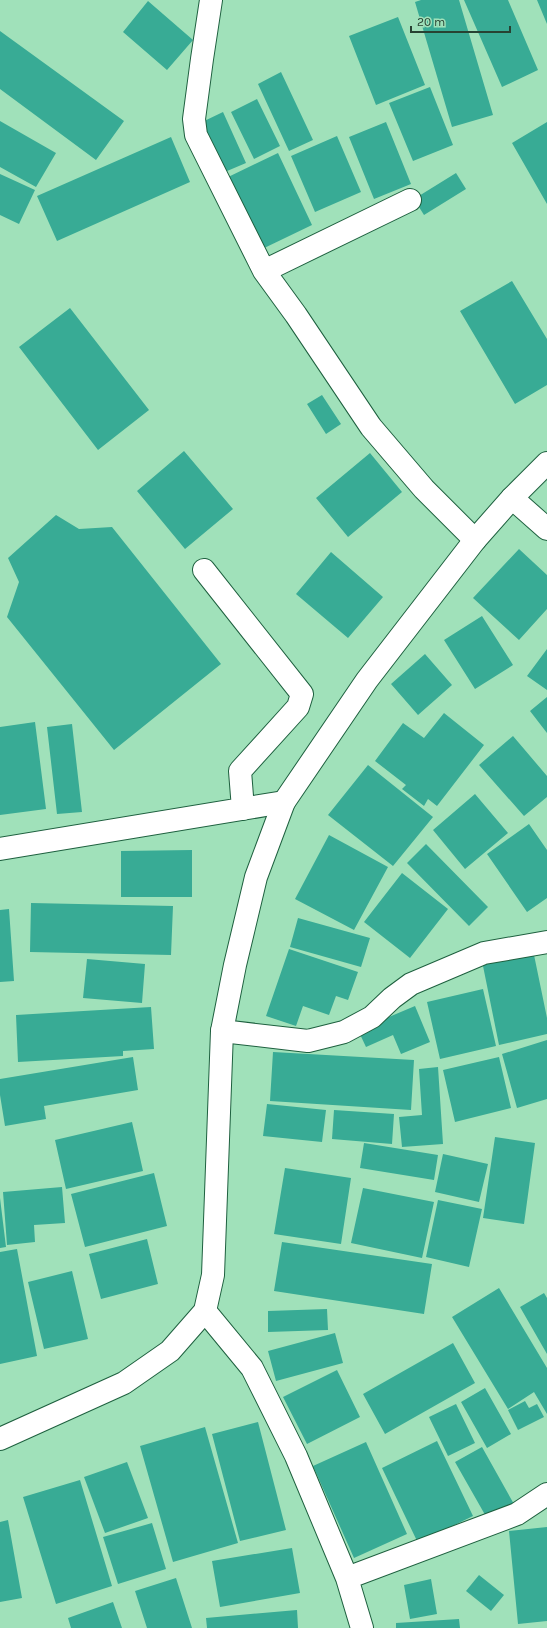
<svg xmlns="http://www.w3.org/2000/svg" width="547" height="1628" viewBox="0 0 547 1628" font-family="Karla,sans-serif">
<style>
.building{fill:#38ab95}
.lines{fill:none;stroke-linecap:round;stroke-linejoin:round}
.minor-casing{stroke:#1e603f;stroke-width:24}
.major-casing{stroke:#1e603f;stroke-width:24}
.minor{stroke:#fff;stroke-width:22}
.major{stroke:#fff;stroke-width:22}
</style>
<rect width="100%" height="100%" fill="#a0e1ba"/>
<!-- building -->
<path class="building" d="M 421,0 L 459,0 L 493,115 L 452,127 L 415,2 Z
M 464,0 L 508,0 L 538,70 L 502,87 Z
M 537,0 L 547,0 L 547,24 Z
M 148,1 L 193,40 L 167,70 L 123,32 Z
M 398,17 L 425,85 L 376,105 L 349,36 Z
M 0,31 L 124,121 L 96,160 L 0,89 Z
M 281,72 L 313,140 L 289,151 L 258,84 Z
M 430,87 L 453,145 L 413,161 L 389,103 Z
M 257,99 L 280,146 L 254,159 L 231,112 Z
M 223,112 L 246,163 L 220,174 L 198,124 Z
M 0,121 L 56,153 L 36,187 L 0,167 Z
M 386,122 L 411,184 L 374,199 L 349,137 Z
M 547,122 L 547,204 L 512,143 Z
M 337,136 L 361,192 L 315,212 L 291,156 Z
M 171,137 L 190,182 L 57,241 L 37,196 Z
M 278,153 L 312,225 L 258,251 L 224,179 Z
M 456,173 L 466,189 L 424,215 L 414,199 Z
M 0,174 L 35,190 L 19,224 L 0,215 Z
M 512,281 L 547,339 L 547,385 L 515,404 L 460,311 Z
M 70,308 L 149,410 L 98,450 L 19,347 Z
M 322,395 L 341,424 L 326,434 L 307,404 Z
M 184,451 L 233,509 L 185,549 L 137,491 Z
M 370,453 L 402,492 L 348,537 L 316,498 Z
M 56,515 L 79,529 L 112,527 L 221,664 L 114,750 L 7,617 L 19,582 L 8,558 Z
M 519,549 L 547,575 L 547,609 L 519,640 L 473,598 Z
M 331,552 L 383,597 L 348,638 L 296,594 Z
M 482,616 L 513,665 L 475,689 L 444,640 Z
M 547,649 L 547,690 L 527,676 Z
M 425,654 L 452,685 L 418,715 L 391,684 Z
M 547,697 L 547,733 L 530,711 Z
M 444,713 L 484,745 L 437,806 L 428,799 L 424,806 L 402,789 L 406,785 L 375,761 L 403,723 L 424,738 Z
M 35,722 L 46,809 L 0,815 L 0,727 Z
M 72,724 L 82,812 L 57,814 L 47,727 Z
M 513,736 L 547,776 L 547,797 L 524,816 L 479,765 Z
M 368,765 L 433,817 L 393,866 L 328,815 Z
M 475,794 L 508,833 L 465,869 L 433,830 Z
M 529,824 L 547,850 L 547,898 L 527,912 L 487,854 Z
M 329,835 L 388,867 L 354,930 L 295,899 Z
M 426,844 L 488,907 L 469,926 L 407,863 Z
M 192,850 L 192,897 L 121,897 L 121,851 Z
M 402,873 L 448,909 L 410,958 L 364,922 Z
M 31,903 L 173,906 L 171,955 L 30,952 Z
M 9,909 L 14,981 L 0,982 L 0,910 Z
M 298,918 L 370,938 L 361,967 L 290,947 Z
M 289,949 L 358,972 L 348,1000 L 336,996 L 329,1015 L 303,1006 L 296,1026 L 266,1016 Z
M 533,950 L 547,1018 L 547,1034 L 499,1045 L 482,961 Z
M 87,959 L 145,964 L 142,1003 L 83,998 Z
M 483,989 L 496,1046 L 440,1059 L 427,1002 Z
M 415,1006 L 430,1042 L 401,1054 L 393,1035 L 366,1047 L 358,1030 Z
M 151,1007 L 154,1049 L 123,1051 L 123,1056 L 18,1062 L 16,1015 Z
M 547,1040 L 547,1099 L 517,1108 L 502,1054 Z
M 273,1052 L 414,1060 L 411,1110 L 270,1101 Z
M 133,1057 L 138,1090 L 44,1106 L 46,1119 L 5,1126 L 0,1095 L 0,1079 Z
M 499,1057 L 511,1108 L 455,1122 L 443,1070 Z
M 438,1067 L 443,1144 L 402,1147 L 399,1117 L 422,1115 L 419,1069 Z
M 267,1104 L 326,1110 L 322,1142 L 263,1136 Z
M 334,1110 L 394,1114 L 392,1144 L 332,1139 Z
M 132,1122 L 143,1171 L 66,1189 L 55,1140 Z
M 495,1137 L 535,1143 L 524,1224 L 483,1218 Z
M 364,1143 L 438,1155 L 434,1180 L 360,1168 Z
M 443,1154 L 488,1164 L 479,1202 L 435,1192 Z
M 285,1168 L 351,1178 L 341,1244 L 274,1234 Z
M 154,1173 L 167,1226 L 85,1247 L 71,1194 Z
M 62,1187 L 65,1223 L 34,1225 L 35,1242 L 7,1245 L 3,1192 Z
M 363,1188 L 434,1202 L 422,1258 L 351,1243 Z
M 0,1198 L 6,1247 L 0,1248 Z
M 438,1200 L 482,1209 L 469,1267 L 426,1257 Z
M 147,1239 L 158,1284 L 101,1299 L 89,1254 Z
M 282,1242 L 432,1264 L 424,1314 L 274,1291 Z
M 17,1249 L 37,1356 L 0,1364 L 0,1252 Z
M 72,1271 L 88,1339 L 44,1349 L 28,1282 Z
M 499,1288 L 547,1368 L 547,1414 L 534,1392 L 508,1409 L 452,1317 Z
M 544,1293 L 547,1298 L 547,1354 L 520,1307 Z
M 327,1309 L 328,1330 L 268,1332 L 268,1311 Z
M 335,1333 L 343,1363 L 276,1381 L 268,1351 Z
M 453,1343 L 475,1383 L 385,1434 L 363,1394 Z
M 337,1370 L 360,1417 L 307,1444 L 283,1397 Z
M 485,1388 L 511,1434 L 487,1448 L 461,1402 Z
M 525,1401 L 529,1408 L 537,1404 L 544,1417 L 518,1430 L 508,1410 Z
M 456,1404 L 475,1443 L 448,1456 L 429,1417 Z
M 258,1422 L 286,1530 L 240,1541 L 212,1434 Z
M 205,1427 L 238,1543 L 173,1562 L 140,1446 Z
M 437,1441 L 473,1516 L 418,1543 L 382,1468 Z
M 366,1442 L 407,1534 L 354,1558 L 313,1466 Z
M 482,1447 L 515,1506 L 488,1520 L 455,1462 Z
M 127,1462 L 148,1518 L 105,1533 L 84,1477 Z
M 80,1480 L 112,1586 L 56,1604 L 23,1497 Z
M 8,1520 L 22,1598 L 0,1602 L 0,1522 Z
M 152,1523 L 166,1569 L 118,1584 L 103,1537 Z
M 547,1527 L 547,1621 L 518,1624 L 509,1531 Z
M 292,1548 L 300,1593 L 220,1607 L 212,1561 Z
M 479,1575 L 504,1595 L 491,1611 L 466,1591 Z
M 176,1578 L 192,1628 L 147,1628 L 135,1591 Z
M 431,1579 L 437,1614 L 410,1619 L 404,1585 Z
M 113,1602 L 122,1628 L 71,1628 L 68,1618 Z
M 297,1610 L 298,1628 L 207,1628 L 206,1618 Z
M 459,1619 L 460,1628 L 396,1628 L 396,1623 Z"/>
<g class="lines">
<defs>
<path id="minor" d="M 211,0 L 202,59 L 194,119 L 196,135 L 264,271 L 296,315 L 371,427 L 424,489 L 475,540
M 264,271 L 410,200
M 512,498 L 547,529
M 204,570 L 302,694 L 298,707 L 240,771 L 243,809
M 0,849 L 284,802
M 222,1031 L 308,1041 L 344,1032 L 372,1017 L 392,998 L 411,984 L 484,953 L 547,942
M 205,1311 L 252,1368 L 296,1456 L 347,1578 L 362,1628
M 347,1578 L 517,1514 L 547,1494"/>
<path id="major" d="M 0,1439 L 124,1383 L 170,1351 L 205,1311 L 213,1275 L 222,1031 L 235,965 L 256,877 L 284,802 L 367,680 L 475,540 L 512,498 L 547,463"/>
</defs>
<!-- minor casing -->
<use href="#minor" class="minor-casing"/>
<!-- major casing -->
<use href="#major" class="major-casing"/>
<!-- minor -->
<use href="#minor" class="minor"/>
<!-- major -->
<use href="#major" class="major"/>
</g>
<!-- scale -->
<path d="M411 26v6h99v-6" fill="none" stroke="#274232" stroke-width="2"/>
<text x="417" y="26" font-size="12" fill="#274232" stroke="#a0e1ba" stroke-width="3" paint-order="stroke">20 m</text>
</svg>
